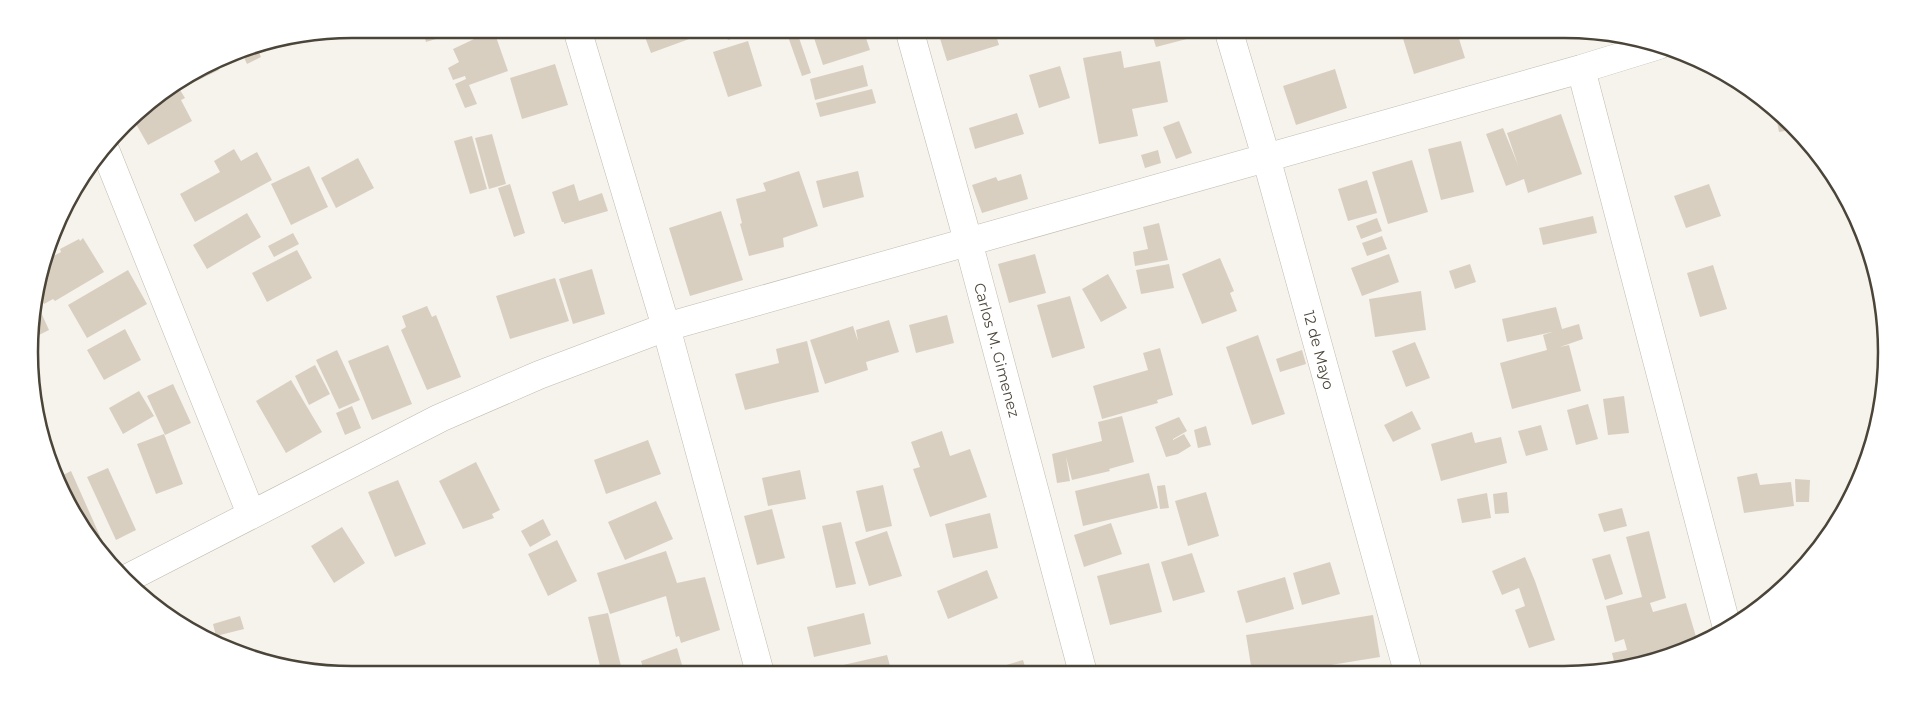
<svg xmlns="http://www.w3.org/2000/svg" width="1916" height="703" viewBox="0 0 1916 703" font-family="Montserrat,sans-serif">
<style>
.building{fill:#d8cfc1}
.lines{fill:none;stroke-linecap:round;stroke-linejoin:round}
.street-casing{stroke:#c2bbae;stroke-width:29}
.street{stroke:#fff;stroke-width:28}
.labels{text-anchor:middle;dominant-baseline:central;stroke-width:4;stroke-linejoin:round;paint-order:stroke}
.street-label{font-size:15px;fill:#4b4439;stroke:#fff}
.rim{fill:none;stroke:#4b4439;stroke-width:2.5}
</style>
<rect width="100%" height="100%" fill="#f6f3ec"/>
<!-- building -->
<path class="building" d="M 422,29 L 443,29 L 446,36 L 426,42 Z
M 642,29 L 698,29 L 700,35 L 651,53 Z
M 724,29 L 751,29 L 752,32 L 728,40 Z
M 792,29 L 796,29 L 811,73 L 802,76 L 786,31 Z
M 811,29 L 863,29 L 870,50 L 823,65 Z
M 937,29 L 994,29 L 999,45 L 947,61 Z
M 1137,29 L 1204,29 L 1206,34 L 1156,47 L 1152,34 L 1140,38 Z
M 1400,29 L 1456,29 L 1465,58 L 1414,74 Z
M 489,32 L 490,36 L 495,34 L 508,71 L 469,85 L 477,104 L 465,108 L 455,84 L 466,79 L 465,76 L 453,80 L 448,68 L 459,62 L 453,49 Z
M 748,41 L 762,86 L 728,97 L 713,52 Z
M 257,48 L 261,57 L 247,64 L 241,51 Z
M 1121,51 L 1124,68 L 1160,61 L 1168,102 L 1132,109 L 1138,136 L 1099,144 L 1083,58 Z
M 215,62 L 219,70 L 182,88 L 180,83 Z
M 555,64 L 568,105 L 522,119 L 510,78 Z
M 863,65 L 868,86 L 815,100 L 810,79 Z
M 1060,66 L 1070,98 L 1039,108 L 1029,75 Z
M 1335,69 L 1347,108 L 1296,125 L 1283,86 Z
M 177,85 L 185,98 L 181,100 L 192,121 L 148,145 L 132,117 L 138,109 Z
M 872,89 L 876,103 L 820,117 L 816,103 Z
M 1755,93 L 1761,95 L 1769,105 L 1758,107 Z
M 1775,111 L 1791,130 L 1779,132 Z
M 1017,113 L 1024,134 L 975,149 L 969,128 Z
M 1561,114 L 1582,174 L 1528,193 L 1524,179 L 1506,186 L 1486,134 L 1503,128 L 1518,165 L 1507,133 Z
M 1179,121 L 1192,153 L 1176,159 L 1163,127 Z
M 492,134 L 506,184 L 489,189 L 475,138 Z
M 472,136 L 487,189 L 470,194 L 454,141 Z
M 1461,141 L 1474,192 L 1441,200 L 1428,149 Z
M 234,149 L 241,161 L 257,152 L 272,180 L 195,222 L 180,194 L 220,172 L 214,161 Z
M 1158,150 L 1161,163 L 1145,168 L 1141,155 Z
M 358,158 L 374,188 L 336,208 L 321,178 Z
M 1412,160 L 1428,212 L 1388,224 L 1372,172 Z
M 309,166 L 328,207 L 291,225 L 271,184 Z
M 799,171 L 818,226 L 783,238 L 784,247 L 749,256 L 740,224 L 742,223 L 736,199 L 766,191 L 763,183 Z
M 858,171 L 864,197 L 823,208 L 816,181 Z
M 1021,174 L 1028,199 L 982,213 L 972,185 L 996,177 L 998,181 Z
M 1367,180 L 1377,213 L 1348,221 L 1338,189 Z
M 510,184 L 525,233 L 514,237 L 498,188 Z
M 574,184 L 579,201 L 602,193 L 608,211 L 564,224 L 564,222 L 562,222 L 552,192 Z
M 1709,184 L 1721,216 L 1686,228 L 1674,196 Z
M 721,211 L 743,280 L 690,296 L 669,228 Z
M 247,213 L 261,237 L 207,269 L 193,245 Z
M 1593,216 L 1597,233 L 1543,245 L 1539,228 Z
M 1377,218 L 1382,231 L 1361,239 L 1356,226 Z
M 1159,223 L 1168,260 L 1135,266 L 1133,252 L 1148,249 L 1143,227 Z
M 293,233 L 299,244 L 274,257 L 268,246 Z
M 1382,236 L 1387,249 L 1367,256 L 1362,243 Z
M 83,238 L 104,272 L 55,301 L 53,299 L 44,304 L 37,293 L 46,260 L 61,252 L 60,249 L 79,239 L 80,241 Z
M 297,250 L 312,278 L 267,302 L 252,273 Z
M 1035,254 L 1046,293 L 1009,303 L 998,264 Z
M 1389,254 L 1399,282 L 1362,296 L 1351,268 Z
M 1220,258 L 1234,291 L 1230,293 L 1237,311 L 1202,324 L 1182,274 Z
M 1169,264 L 1174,288 L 1141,294 L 1136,270 Z
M 1470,264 L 1476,282 L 1455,289 L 1449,271 Z
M 1713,265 L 1727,309 L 1700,317 L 1687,273 Z
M 592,269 L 605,314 L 573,324 L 559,279 Z
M 128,270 L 147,304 L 87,338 L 68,305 Z
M 1108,274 L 1127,308 L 1101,322 L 1082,289 Z
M 555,278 L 569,321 L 510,339 L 496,296 Z
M 1421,291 L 1426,330 L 1375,337 L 1369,299 Z
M 1070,296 L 1085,348 L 1052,358 L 1037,305 Z
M 427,306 L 432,317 L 436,315 L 461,377 L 427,390 L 401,330 L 406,327 L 402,316 Z
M 1556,307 L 1562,329 L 1579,324 L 1583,339 L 1560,347 L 1569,345 L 1581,391 L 1512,409 L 1500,363 L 1547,350 L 1543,335 L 1552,332 L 1507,342 L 1502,319 Z
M 33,308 L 34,310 L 39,308 L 49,330 L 33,338 L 31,310 Z
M 947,315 L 954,343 L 916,353 L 909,325 Z
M 889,320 L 899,352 L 866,362 L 868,370 L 825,384 L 810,340 L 853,326 L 858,341 L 856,330 Z
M 125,329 L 141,360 L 104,380 L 87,350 Z
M 1258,335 L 1285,414 L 1252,425 L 1226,347 Z
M 807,341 L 819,392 L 745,410 L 735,374 L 779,363 L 776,349 Z
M 1415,342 L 1430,378 L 1406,387 L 1392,351 Z
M 388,345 L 412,404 L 372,420 L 348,361 Z
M 1160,348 L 1173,395 L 1157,400 L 1158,403 L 1102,419 L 1093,386 L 1148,370 L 1143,353 Z
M 337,350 L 360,400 L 339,409 L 316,360 Z
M 1302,350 L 1306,364 L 1280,372 L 1276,359 Z
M 315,365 L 330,394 L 309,405 L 295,376 Z
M 291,380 L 322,432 L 286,453 L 256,401 Z
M 173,384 L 191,423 L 165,435 L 147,396 Z
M 139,391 L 154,416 L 123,434 L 109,408 Z
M 1624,396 L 1629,433 L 1608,435 L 1603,399 Z
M 1588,404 L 1598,439 L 1576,445 L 1567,410 Z
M 352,406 L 361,428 L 345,435 L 336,413 Z
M 1412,411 L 1421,429 L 1393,442 L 1384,425 Z
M 1122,416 L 1134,462 L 1109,469 L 1110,471 L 1072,480 L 1066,457 L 1070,481 L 1057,483 L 1052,454 L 1102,441 L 1098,422 Z
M 1179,417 L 1187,431 L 1173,439 L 1173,440 L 1184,434 L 1191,446 L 1178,454 L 1166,457 L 1155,427 Z
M 1541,425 L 1548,450 L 1526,456 L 1518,431 Z
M 1206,426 L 1211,445 L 1198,448 L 1194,430 Z
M 942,431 L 950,456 L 970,449 L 987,497 L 930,517 L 913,469 L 920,467 L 911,442 Z
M 1472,432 L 1475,443 L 1501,437 L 1507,463 L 1441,481 L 1431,444 Z
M 164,434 L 183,484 L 156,494 L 137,444 Z
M 648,440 L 661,474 L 606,494 L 594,460 Z
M 476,462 L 500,510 L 492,514 L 494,518 L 463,529 L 439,481 Z
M 108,468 L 136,530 L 116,540 L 87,477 Z
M 800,470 L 806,499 L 768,506 L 762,478 Z
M 71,471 L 100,536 L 93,540 L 83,531 L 59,477 Z
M 1149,473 L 1158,508 L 1083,526 L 1075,491 Z
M 1757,473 L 1760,485 L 1791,482 L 1794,506 L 1744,513 L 1737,477 Z
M 1795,479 L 1810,480 L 1809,502 L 1796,502 Z
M 398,480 L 426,544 L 395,557 L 368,492 Z
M 883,485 L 892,526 L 866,532 L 856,491 Z
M 1165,485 L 1169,508 L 1160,509 L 1157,486 Z
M 1206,492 L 1219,536 L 1188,546 L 1175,501 Z
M 1507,492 L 1509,513 L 1495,514 L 1493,494 Z
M 1487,493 L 1491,518 L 1462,523 L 1457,499 Z
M 656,501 L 673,539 L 625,560 L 608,522 Z
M 1622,508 L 1627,526 L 1604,532 L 1598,514 Z
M 772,509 L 785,558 L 757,565 L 744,516 Z
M 990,513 L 998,548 L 953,558 L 945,524 Z
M 543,519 L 551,535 L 530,547 L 521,531 Z
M 841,522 L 856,584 L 836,588 L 822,526 Z
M 1111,523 L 1122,554 L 1084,567 L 1074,535 Z
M 342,527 L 365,563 L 334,583 L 311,546 Z
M 887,531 L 902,576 L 869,586 L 855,542 Z
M 1649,531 L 1666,598 L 1650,603 L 1653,612 L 1686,603 L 1697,640 L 1663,649 L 1664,654 L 1616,669 L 1612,653 L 1627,650 L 1624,639 L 1615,642 L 1606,606 L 1642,597 L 1626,537 Z
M 557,540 L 577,581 L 548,596 L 528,554 Z
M 666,551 L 677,583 L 705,577 L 720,630 L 681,643 L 679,636 L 676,637 L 666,596 L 610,614 L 597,573 Z
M 1192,553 L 1205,592 L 1173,601 L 1161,562 Z
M 1610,554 L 1623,594 L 1605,600 L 1592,559 Z
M 1525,557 L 1535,581 L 1555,640 L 1529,648 L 1515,610 L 1525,606 L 1519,588 L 1502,595 L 1492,571 Z
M 1330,562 L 1340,594 L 1302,605 L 1293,573 Z
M 1149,563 L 1162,612 L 1110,625 L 1097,576 Z
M 987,570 L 998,598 L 948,619 L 937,591 Z
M 1285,577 L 1294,609 L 1246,623 L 1237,591 Z
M 608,613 L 621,666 L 601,670 L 588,617 Z
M 864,613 L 871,644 L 814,657 L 807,627 Z
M 1373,615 L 1380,657 L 1288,672 L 1252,672 L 1246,635 Z
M 240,616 L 244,629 L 216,636 L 213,624 Z
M 677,648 L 682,665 L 657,674 L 645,674 L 641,661 Z
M 887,655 L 892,673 L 817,673 L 817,671 Z
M 1023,660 L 1027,673 L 983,673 L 983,672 Z"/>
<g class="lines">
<defs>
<path id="street" d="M 577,29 L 666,327 L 760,673
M 909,29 L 968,241 L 1083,673
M 1228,29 L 1266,157 L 1408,672
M 1581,69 L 1727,628
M 106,152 L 251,514
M 130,577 L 440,418 L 539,375 L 666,327 L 1581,69 L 1659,45"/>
</defs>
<!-- street casing -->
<use href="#street" class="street-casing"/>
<!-- street -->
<use href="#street" class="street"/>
</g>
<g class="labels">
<!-- street labels -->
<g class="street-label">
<text transform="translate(997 350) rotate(75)">Carlos M. Gimenez</text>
<text transform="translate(1319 350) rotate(75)">12 de Mayo</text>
</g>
</g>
<!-- crop -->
<path d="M0 0H1916V703H0ZM352 38H1564A314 314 0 0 1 1878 352V352A314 314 0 0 1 1564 666H352A314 314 0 0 1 38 352V352A314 314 0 0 1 352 38Z" fill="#fff" fill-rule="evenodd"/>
<path class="rim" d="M352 38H1564A314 314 0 0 1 1878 352V352A314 314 0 0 1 1564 666H352A314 314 0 0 1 38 352V352A314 314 0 0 1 352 38Z"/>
</svg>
